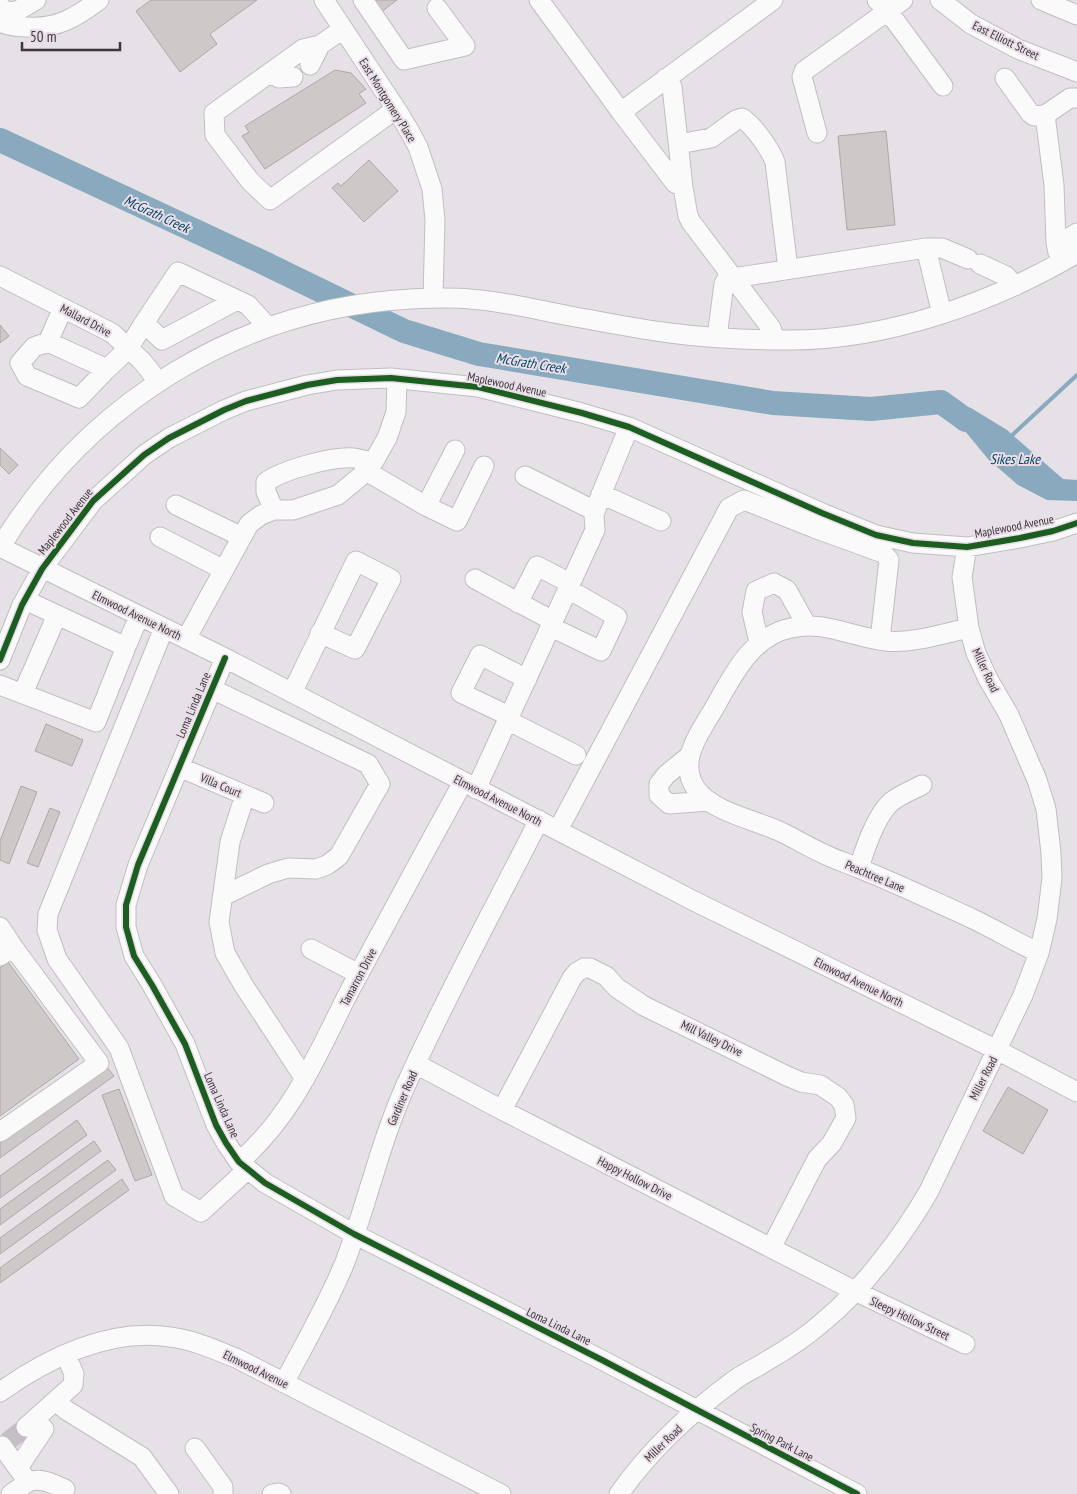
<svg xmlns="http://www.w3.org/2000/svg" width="1077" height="1494" viewBox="0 0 1077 1494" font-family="'PT Sans Narrow',sans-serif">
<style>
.water{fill:#89a9be}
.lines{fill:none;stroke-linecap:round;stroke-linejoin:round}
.stream{stroke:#89a9be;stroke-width:4}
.river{stroke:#89a9be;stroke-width:24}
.building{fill:#cdc9c9;stroke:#aca8a8}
.minor-tunnel{stroke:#c4bfc4;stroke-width:19;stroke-dasharray:19 9;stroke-linecap:butt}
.minor-casing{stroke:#c1bdc1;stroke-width:21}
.minor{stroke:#fbfafb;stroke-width:19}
.cycleway-casing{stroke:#e9dee8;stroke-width:9}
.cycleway{stroke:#1b5e20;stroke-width:6}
.labels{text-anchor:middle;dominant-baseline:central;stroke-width:4;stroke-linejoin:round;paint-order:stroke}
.street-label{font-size:12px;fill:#3b373a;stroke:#e9dee8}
.water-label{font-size:14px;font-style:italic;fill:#024663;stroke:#e9dee8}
</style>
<rect width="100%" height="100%" fill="#e6e1e6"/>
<!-- water -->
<path class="water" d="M 941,402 L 971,408 L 1007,430 L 1063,479 L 1077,480 L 1077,501 L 1047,500 L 1018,485 L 988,459 Z"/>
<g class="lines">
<!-- stream -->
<path class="stream" d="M 1009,438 L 1077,375"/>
<!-- river -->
<path class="river" d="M 0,140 L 262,262 L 404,331 L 479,354 L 773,403 L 871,409 L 941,402 L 966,420"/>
</g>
<!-- building -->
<path class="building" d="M 151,0 L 257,0 L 210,34 L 217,44 L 180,72 L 136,11 Z
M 372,0 L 397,0 L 381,12 Z
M 335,70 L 351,73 L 366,89 L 359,94 L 366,103 L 265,169 L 242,136 L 249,132 L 245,126 Z
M 886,131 L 895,225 L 847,230 L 838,136 Z
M 369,160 L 398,191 L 364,222 L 332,188 L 338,183 L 341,186 Z
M 0,325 L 9,336 L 0,343 Z
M 0,448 L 18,465 L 9,474 L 0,465 Z
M 46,724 L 83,740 L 72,766 L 35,751 Z
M 21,786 L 37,792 L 9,864 L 0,860 L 0,841 Z
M 50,808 L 60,812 L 38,867 L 27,863 Z
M 8,962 L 79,1059 L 0,1116 L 0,968 Z
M 106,1066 L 114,1076 L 0,1158 L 0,1143 Z
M 1008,1087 L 1048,1110 L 1023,1154 L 983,1131 Z
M 119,1089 L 152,1175 L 135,1181 L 102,1095 Z
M 77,1120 L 87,1135 L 0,1198 L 0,1176 Z
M 94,1141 L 101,1151 L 0,1225 L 0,1209 Z
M 108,1160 L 116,1170 L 0,1254 L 0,1238 Z
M 122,1179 L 129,1190 L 0,1283 L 0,1268 Z"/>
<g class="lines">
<!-- minor-tunnel -->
<path class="minor-tunnel" d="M 7,1442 L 26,1427"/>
<defs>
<path id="minor" d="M 324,0 L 398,112 L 410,132 L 418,147 L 432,189 L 435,220 L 433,298
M 363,0 L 404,60 L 465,46 L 437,8
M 539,0 L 621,112
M 773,0 L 621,112 L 675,183 L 683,187 L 688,216 L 691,222 L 771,328 L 775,340
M 877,0 L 888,11 L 943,86
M 940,0 L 971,24 L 1018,49 L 1077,72
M 1041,0 L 1077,15
M 0,6 L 5,12 L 17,11 L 36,0
M 0,22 C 8,26 18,27 27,27 C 58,29 76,17 99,0
M 343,29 L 320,45 L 303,49 L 214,113 L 215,135 L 250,181 L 270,200 L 396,109
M 310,65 L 320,45
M 270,73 L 279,78 L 293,77
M 666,78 L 672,87 L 683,187
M 1005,78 L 1030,113 L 1034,116 L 1045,115
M 817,133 L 802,77 L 804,71 L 903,0
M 679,144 L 711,138 L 736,120 L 742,118 C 754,126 770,149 775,162 L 788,269
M 1056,243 L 1054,185 L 1045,115 L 1070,98 L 1077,98
M 926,248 L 942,248 L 968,259
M 1058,253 L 1056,243 L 1065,240 L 1077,233
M 980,264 L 1006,276 L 1015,286
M 0,276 L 112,333 L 142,361 L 158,381
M 237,300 L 162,340 L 144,323 L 178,272 L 248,305 L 268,327
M 63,308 L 48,342 L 107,369 L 128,349 L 144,323
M 717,337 L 724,284 L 727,279 L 926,248 L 942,314
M 48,342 L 34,347 L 20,363 L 27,376 L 79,398 L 107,369
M 366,471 L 426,506 L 457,521 L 484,466
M 525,476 L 595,511
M 601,494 L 661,521
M 176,505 L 242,537
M 426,506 L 455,450
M 274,510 L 266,492 L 266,482 C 283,470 332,456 354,458 C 360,459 367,461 373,462
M 160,537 L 224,570
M 0,547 L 225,658 L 694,901 L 997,1050 L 1077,1092
M 0,548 C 87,402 241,308 411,299 C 431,298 451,297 470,299 C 502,301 538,310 570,316 C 604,322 637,329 670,333 C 708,338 745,340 783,340 C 882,342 993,303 1077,253
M 475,579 L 553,621
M 25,600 L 126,647 L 139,616
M 518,603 L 537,566 L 570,583
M 551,627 L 601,651 L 617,617 L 568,589
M 164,628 L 48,914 L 47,930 L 57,959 L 119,1048 L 174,1196 L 201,1212 L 248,1169
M 969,628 C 945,633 911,644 886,641 C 854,638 824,620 791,628 C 752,636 734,673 716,705 C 702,730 676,760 696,789 C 712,812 756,820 781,832 C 796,839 810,848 826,855 C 836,860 847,863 858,868 C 896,883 933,901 971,918 C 994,929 1016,942 1039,953
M 186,639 L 249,524 L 261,515 L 274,510 L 293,510 L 338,495 L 361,476 L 374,461 L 387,438 L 396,412 L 397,379
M 759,642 L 752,612 L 756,591 L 774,583 L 787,590 L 807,626
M 225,658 L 138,865 L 126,905 L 126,927 L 134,956 L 152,985 L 185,1044 L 216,1125 L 226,1143 L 239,1162 L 265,1183 L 354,1234 L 602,1360 L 857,1494
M 0,660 L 22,605 L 42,569 L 93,501 L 144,455 L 169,438 L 224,410 L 246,401 L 307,385 L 337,380 L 391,378 L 478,387 L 582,413 L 629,427 L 822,513 L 876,535 L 913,543 L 967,547 L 1020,538 L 1053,531 L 1077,523
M 0,685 L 96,722 L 126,647
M 212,689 L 368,764 L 380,784 L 339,856 L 327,865 L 316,869 L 288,868 L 268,874 L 223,896
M 23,693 L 57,615
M 292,693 L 356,561 L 391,579 L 355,649 L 320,633
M 509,716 L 461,693 L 480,655 L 527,679
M 507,720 L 576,755
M 688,757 L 666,775 L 659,784 L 659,795 L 669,804 L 709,801
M 179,767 L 264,803
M 476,789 L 595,530 L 594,515 L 600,497 L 629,427
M 245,795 L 230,842 L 219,922 L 225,953 L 244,986 L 305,1079
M 558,830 L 729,508 L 744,500 L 814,528 L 883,553 L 889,560 L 880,640
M 859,868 C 865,848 876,816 891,802 C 900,795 912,790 922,785
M 0,927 L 13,947 L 0,956
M 311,949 L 359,974
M 416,1064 L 502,1110 L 855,1291 L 965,1344
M 502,1110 L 572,978 L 577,972 L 584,968 L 590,968 L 606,976 L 617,988 L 644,1006 L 787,1076 L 801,1082 L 820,1085 L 838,1097 L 844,1105 L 846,1118 L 832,1143 L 817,1159 L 771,1248
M 0,1132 L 99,1063 L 13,947
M 239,1162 C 295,1113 317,1054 350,990 C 387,921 425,851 463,782
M 284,1383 C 305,1343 328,1304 345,1262 C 367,1204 380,1143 405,1087 C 446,996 494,909 539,820
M 0,1392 C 48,1358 109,1328 170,1337 C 194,1340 216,1350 238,1359 L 501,1494
M 56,1401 L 66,1410 L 142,1457 L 169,1494
M 26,1427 L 73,1385 L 74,1374 L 66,1355
M 2,1446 L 28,1482 L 11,1494
M 195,1448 L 223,1487 L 223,1494
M 18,1468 L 44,1429 L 35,1420
M 28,1482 C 42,1477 52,1484 65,1489 L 62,1494
M 272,1494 L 278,1493 L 281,1494
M 619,1494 C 649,1451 690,1413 732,1382 C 742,1374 754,1369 765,1362 C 786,1350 806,1337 824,1321 C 864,1288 903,1236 929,1191 L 1023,995 L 1039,953 L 1047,919 L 1052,878 L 1051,853 L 1046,809 L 1037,780 L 1009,715 L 988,679 L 976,653 L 969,628 L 962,577 L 967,547"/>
</defs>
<!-- minor casing -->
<use href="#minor" class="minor-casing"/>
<!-- minor -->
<use href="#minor" class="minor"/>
<defs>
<path id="cycleway" d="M 225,658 L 138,865 L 126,905 L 126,927 L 134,956 L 152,985 L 185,1044 L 216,1125 L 226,1143 L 239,1162 L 265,1183 L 354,1234 L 602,1360 L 857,1494
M 0,660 L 22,605 L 42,569 L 93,501 L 144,455 L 169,438 L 224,410 L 246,401 L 307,385 L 337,380 L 391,378 L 478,387 L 582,413 L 629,427 L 822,513 L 876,535 L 913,543 L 967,547 L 1020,538 L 1053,531 L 1077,523"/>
</defs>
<!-- cycleway casing -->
<use href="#cycleway" class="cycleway-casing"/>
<!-- cycleway -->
<use href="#cycleway" class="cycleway"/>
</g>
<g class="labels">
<!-- street labels -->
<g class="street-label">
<text transform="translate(1006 40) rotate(26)">East Elliott Street</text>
<text transform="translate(388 100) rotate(58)">East Montgomery Place</text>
<text transform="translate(86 320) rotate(28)">Mallard Drive</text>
<text transform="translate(507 384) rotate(12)">Maplewood Avenue</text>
<text transform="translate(65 521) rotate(-52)">Maplewood Avenue</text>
<text transform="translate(1014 526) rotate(-11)">Maplewood Avenue</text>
<text transform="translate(137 615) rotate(26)">Elmwood Avenue North</text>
<text transform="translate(986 670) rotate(65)">Miller Road</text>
<text transform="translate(193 705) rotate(-67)">Loma Linda Lane</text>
<text transform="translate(221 785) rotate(23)">Villa Court</text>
<text transform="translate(498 800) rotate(27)">Elmwood Avenue North</text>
<text transform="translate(875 876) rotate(23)">Peachtree Lane</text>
<text transform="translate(358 977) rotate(-62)">Tamarron Drive</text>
<text transform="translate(859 982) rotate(26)">Elmwood Avenue North</text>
<text transform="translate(712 1038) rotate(26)">Mill Valley Drive</text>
<text transform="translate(983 1078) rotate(-63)">Miller Road</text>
<text transform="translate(402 1098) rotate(-67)">Gardiner Road</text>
<text transform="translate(222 1105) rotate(66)">Loma Linda Lane</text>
<text transform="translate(635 1178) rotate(27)">Happy Hollow Drive</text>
<text transform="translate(910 1318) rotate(25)">Sleepy Hollow Street</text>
<text transform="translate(559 1326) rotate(26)">Loma Linda Lane</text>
<text transform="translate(256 1369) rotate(26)">Elmwood Avenue</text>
<text transform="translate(782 1442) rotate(27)">Spring Park Lane</text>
<text transform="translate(663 1443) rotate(-44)">Miller Road</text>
</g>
<!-- water labels -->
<g class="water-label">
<text transform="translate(157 214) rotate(25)">McGrath Creek</text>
<text transform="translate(531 363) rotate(9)">McGrath Creek</text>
<text x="1015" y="459">Sikes Lake</text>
</g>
</g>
<!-- scale -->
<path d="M22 42v8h98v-8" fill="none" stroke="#3b373a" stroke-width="2.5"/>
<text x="30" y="42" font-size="15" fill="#3b373a" stroke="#e9dee8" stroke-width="4" paint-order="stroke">50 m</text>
</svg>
